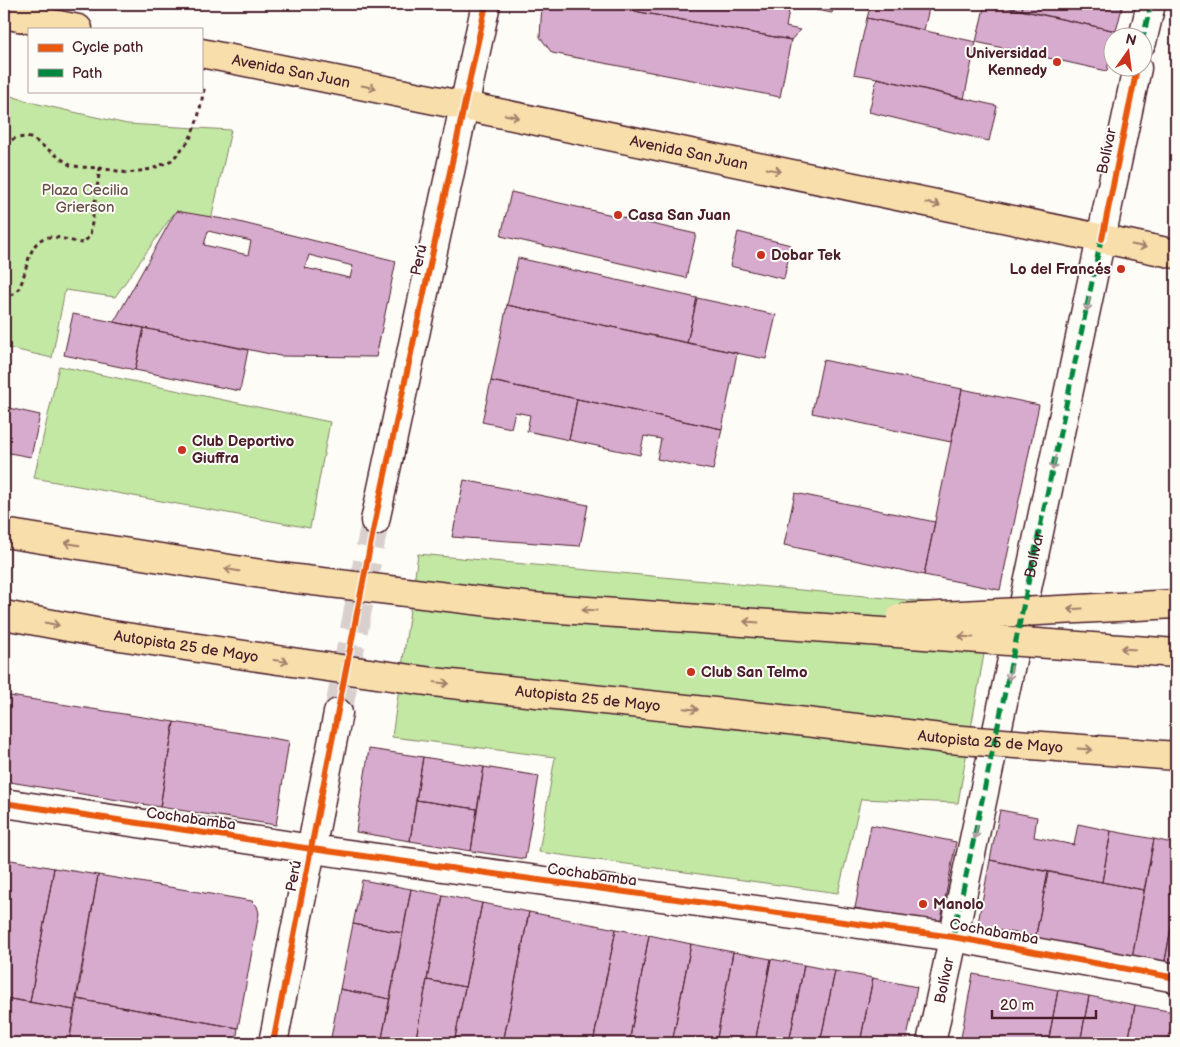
<svg xmlns="http://www.w3.org/2000/svg" width="1180" height="1047" viewBox="0 0 1180 1047" font-family="'Balsamiq Sans',sans-serif">
<style>
.green{fill:#c2e8a3;stroke:#868467}
.building{fill:#d7abce;stroke:#4a1f2b;fill-rule:evenodd}
.lines{fill:none;stroke-linecap:round;stroke-linejoin:round}
.minor-tunnel{stroke:#d9d0ce;stroke-width:28;stroke-dasharray:28 14;stroke-linecap:butt}
.minor-casing{stroke:#4a1f2b;stroke-width:31}
.major-casing{stroke:#4a1f2b;stroke-width:31}
.highway-casing{stroke:#4a1f2b;stroke-width:31}
.path{stroke:#4a1f2b;stroke-width:3;stroke-dasharray:4 4;stroke-linecap:butt}
.minor{stroke:#fdfcf7;stroke-width:28}
.major{stroke:#f8deab;stroke-width:28}
.highway{stroke:#f8deab;stroke-width:28}
.highway-bridge-casing{stroke:#4a1f2b;stroke-width:31;stroke-linecap:butt}
.highway-bridge{stroke:#f8deab;stroke-width:28}
.quiet{stroke:#00873e;stroke-width:5;stroke-dasharray:10 5;stroke-linecap:butt}
.cycleway-casing{stroke:#fdfcf7;stroke-width:9}
.cycleway{stroke:#e8590c;stroke-width:6}
.oneway{stroke:#a17e6b}
.oneway2{stroke:#ac999b}
.poi-dot{fill:#c8321e;stroke:#fdfcf7;stroke-width:2}
.labels{text-anchor:middle;dominant-baseline:central;stroke-width:4;stroke-linejoin:round;paint-order:stroke}
.poi-label{font-size:15px;font-weight:bold;fill:#4a1f2b;stroke:#fdfcf7;text-anchor:start}
.street-label{font-size:15px;fill:#4a1f2b;stroke:#fdfcf7}
.park-label{font-size:15px;fill:#685149;stroke:#fdfcf7}
</style>
<rect width="100%" height="100%" fill="#fdfcf7"/>
<filter id="ink" filterUnits="userSpaceOnUse"><feTurbulence type="fractalNoise" baseFrequency=".02" numOctaves="2"/><feDisplacementMap in="SourceGraphic" scale="10" xChannelSelector="R" yChannelSelector="G"/><feConvolveMatrix kernelMatrix="1 2 1 2 8 2 1 2 1" color-interpolation-filters="sRGB"/></filter>
<g filter="url(#ink)">
<!-- green -->
<path class="green" d="M 4,94 L 38,104 L 127,124 L 231,130 L 211,220 L 174,213 L 115,297 L 65,290 L 52,358 L 4,347 Z
M 59,366 L 330,422 L 310,528 L 34,478 Z
M 418,554 L 992,608 L 958,803 L 861,799 L 838,893 L 539,852 L 555,757 L 392,737 Z"/>
<!-- building -->
<path class="building" d="M 542,4 L 596,4 L 791,40 L 780,97 L 552,53 L 540,37 Z
M 596,4 L 834,4 L 832,13 L 790,5 L 786,27 L 800,30 L 791,40 Z
M 871,4 L 930,4 L 924,30 L 867,18 Z
M 962,4 L 992,4 L 1116,31 L 1114,38 L 1112,38 L 1112,46 L 1107,71 L 976,42 L 984,8 Z
M 992,4 L 1023,4 L 1022,10 Z
M 1023,4 L 1123,4 L 1116,31 L 1022,10 Z
M 867,18 L 976,42 L 964,99 L 877,78 L 854,74 Z
M 877,78 L 997,106 L 989,141 L 869,112 Z
M 511,192 L 696,234 L 686,278 L 501,236 Z
M 176,211 L 235,221 L 396,261 L 376,357 L 280,356 L 114,322 ZM 208,231 L 251,241 L 248,255 L 204,245 ZM 309,255 L 353,266 L 350,278 L 305,268 Z
M 738,232 L 791,245 L 784,279 L 730,266 Z
M 518,258 L 697,298 L 687,343 L 507,305 Z
M 697,298 L 776,315 L 766,359 L 687,343 Z
M 507,305 L 737,353 L 722,429 L 491,381 Z
M 73,314 L 144,328 L 135,370 L 64,355 Z
M 144,328 L 248,350 L 240,391 L 135,370 Z
M 823,360 L 962,389 L 951,442 L 812,413 Z
M 491,381 L 577,399 L 569,440 L 527,431 L 530,415 L 515,412 L 511,428 L 482,422 Z
M 962,389 L 1039,405 L 1000,590 L 924,575 Z
M 577,399 L 722,429 L 713,470 L 657,459 L 661,439 L 644,436 L 640,455 L 569,440 Z
M 4,407 L 40,415 L 31,457 L 4,452 Z
M 464,480 L 588,505 L 580,546 L 452,537 Z
M 795,493 L 935,522 L 924,575 L 784,545 Z
M 4,695 L 174,722 L 160,807 L 4,781 Z
M 174,722 L 289,741 L 276,825 L 160,807 Z
M 369,749 L 423,757 L 410,841 L 356,832 Z
M 423,757 L 484,767 L 477,809 L 416,800 Z
M 484,767 L 539,776 L 525,859 L 471,851 Z
M 416,800 L 477,809 L 471,851 L 410,841 Z
M 1000,810 L 1037,817 L 1034,837 L 1074,845 L 1078,824 L 1111,831 L 1102,882 L 990,860 Z
M 871,825 L 956,842 L 940,925 L 855,908 Z
M 1111,831 L 1154,839 L 1144,890 L 1102,882 Z
M 1154,839 L 1176,844 L 1176,901 L 1164,966 L 1132,958 Z
M 6,859 L 54,868 L 30,1002 L 4,998 L 4,873 Z
M 990,860 L 1048,872 L 1035,940 L 977,928 Z
M 54,868 L 98,875 L 74,1010 L 30,1002 Z
M 1048,872 L 1144,890 L 1132,958 L 1035,940 Z
M 98,875 L 252,901 L 257,906 L 259,913 L 238,1028 L 77,999 Z
M 362,880 L 411,889 L 403,933 L 353,924 Z
M 411,889 L 443,895 L 415,1043 L 381,1043 Z
M 443,895 L 482,903 L 465,987 L 427,980 Z
M 1176,901 L 1176,968 L 1164,966 Z
M 482,903 L 529,912 L 503,1043 L 454,1043 Z
M 529,912 L 616,929 L 593,1043 L 503,1043 Z
M 353,924 L 403,933 L 390,999 L 340,989 Z
M 616,929 L 649,935 L 629,1043 L 593,1043 Z
M 649,935 L 691,944 L 672,1043 L 629,1043 Z
M 691,944 L 733,952 L 716,1043 L 672,1043 Z
M 733,952 L 771,959 L 755,1043 L 716,1043 Z
M 771,959 L 804,965 L 789,1043 L 755,1043 Z
M 804,965 L 835,971 L 820,1043 L 789,1043 Z
M 835,971 L 873,978 L 860,1043 L 820,1043 Z
M 973,974 L 1058,990 L 1048,1043 L 960,1043 Z
M 873,978 L 917,987 L 906,1043 L 860,1043 Z
M 427,980 L 465,987 L 454,1043 L 415,1043 Z
M 340,989 L 390,999 L 381,1043 L 330,1043 Z
M 1058,990 L 1089,996 L 1080,1043 L 1048,1043 Z
M 1089,996 L 1135,1005 L 1128,1043 L 1080,1043 Z
M 4,998 L 74,1010 L 69,1043 L 4,1043 Z
M 77,999 L 238,1028 L 236,1043 L 69,1043 Z
M 1135,1005 L 1174,1012 L 1168,1043 L 1128,1043 Z
M 1174,1012 L 1176,1012 L 1176,1043 L 1168,1043 Z"/>
<g class="lines">
<!-- minor-tunnel -->
<path class="minor-tunnel" d="M 338,713 L 375,521"/>
<defs>
<g id="minor">
<path d="M 1142,42 L 1151,4"/>
<path d="M 375,521 L 486,4"/>
<path d="M 4,803 L 312,849 L 953,937 L 1176,978"/>
<path d="M 273,1043 L 338,713"/>
<path id="s1" d="M 931,1043 L 1137,68"/>
</g>
<g id="major">
<path d="M 4,14 L 78,29"/>
<path id="s2" d="M 201,53 L 465,106 L 1176,254"/>
</g>
<path id="highway" d="M 4,533 L 280,577"/>
</defs>
<!-- minor casing -->
<use href="#minor" class="minor-casing"/>
<!-- major casing -->
<use href="#major" class="major-casing"/>
<!-- highway casing -->
<use href="#highway" class="highway-casing"/>
<!-- path -->
<path class="path" d="M 4,142 C 14,139 23,135 33,139 L 70,165 L 80,167 L 100,168 L 128,173 L 152,169 L 172,160 L 189,141 L 198,118 L 205,85
M 4,300 C 8,297 16,293 19,288 C 28,273 27,236 52,237 C 62,237 72,242 83,243 L 90,236 L 100,168"/>
<!-- minor -->
<use href="#minor" class="minor"/>
<!-- major -->
<use href="#major" class="major"/>
<!-- highway -->
<use href="#highway" class="highway"/>
<defs>
<g id="highway-bridge">
<path d="M 280,577 L 532,607 L 1176,653"/>
<path id="s3" d="M 4,615 L 106,634 L 278,660 L 433,682 L 772,718 L 949,739 L 1176,756"/>
<path d="M 901,618 L 1176,604"/>
</g>
</defs>
<!-- highway-bridge casing -->
<use href="#highway-bridge" class="highway-bridge-casing"/>
<!-- highway-bridge -->
<use href="#highway-bridge" class="highway-bridge"/>
<!-- quiet -->
<path class="quiet" d="M 1142,42 L 1151,4
M 953,937 L 1102,235"/>
<defs>
<path id="cycleway" d="M 1102,239 L 1137,68
M 4,803 L 312,849 L 953,937 L 1176,978
M 273,1043 L 375,521 L 486,4"/>
</defs>
<!-- cycleway casing -->
<use href="#cycleway" class="cycleway-casing"/>
<!-- cycleway -->
<use href="#cycleway" class="cycleway"/>
</g>
<!-- one-way arrows -->
<defs><path id="oneway-shaft" d="M-6 0H5M1.5-3L5.5 0L1.5 3" fill="none" stroke-width="1.6" stroke-linecap="round" stroke-linejoin="round" transform="scale(1.25)"/></defs>
<g class="oneway">
<use href="#oneway-shaft" transform="translate(369 87) rotate(11)"/>
<use href="#oneway-shaft" transform="translate(512 116) rotate(12)"/>
<use href="#oneway-shaft" transform="translate(774 170) rotate(12)"/>
<use href="#oneway-shaft" transform="translate(933 204) rotate(12)"/>
<use href="#oneway-shaft" transform="translate(1139 246) rotate(11)"/>
<use href="#oneway-shaft" transform="translate(72 544) rotate(-171)"/>
<use href="#oneway-shaft" transform="translate(232 570) rotate(-171)"/>
<use href="#oneway-shaft" transform="translate(1075 609) rotate(177)"/>
<use href="#oneway-shaft" transform="translate(589 610) rotate(-176)"/>
<use href="#oneway-shaft" transform="translate(751 622) rotate(-176)"/>
<use href="#oneway-shaft" transform="translate(52 624) rotate(11)"/>
<use href="#oneway-shaft" transform="translate(966 637) rotate(-176)"/>
<use href="#oneway-shaft" transform="translate(1128 649) rotate(-176)"/>
<use href="#oneway-shaft" transform="translate(281 661) rotate(8)"/>
<use href="#oneway-shaft" transform="translate(442 683) rotate(6)"/>
<use href="#oneway-shaft" transform="translate(691 709) rotate(6)"/>
<use href="#oneway-shaft" transform="translate(1085 749) rotate(4)"/>
</g>
<g class="oneway2">
<use href="#oneway-shaft" transform="translate(1088 304) rotate(102)"/>
<use href="#oneway-shaft" transform="translate(1054 463) rotate(102)"/>
<use href="#oneway-shaft" transform="translate(1010 673) rotate(102)"/>
<use href="#oneway-shaft" transform="translate(976 832) rotate(102)"/>
</g>
</g>
<!-- markers -->
<g class="poi-dot">
<circle cx="1057" cy="62" r="5"/>
<circle cx="618" cy="215" r="5"/>
<circle cx="761" cy="255" r="5"/>
<circle cx="1121" cy="269" r="5"/>
<circle cx="182" cy="450" r="5"/>
<circle cx="691" cy="672" r="5"/>
<circle cx="923" cy="904" r="5"/>
</g>
<g class="labels">
<!-- poi labels -->
<g class="poi-label">
<text x="1047" y="53" text-anchor="end">Universidad<tspan x="1047" dy="17">Kennedy</tspan></text>
<text x="628" y="215">Casa San Juan</text>
<text x="771" y="255">Dobar Tek</text>
<text x="1111" y="269" text-anchor="end">Lo del Francés</text>
<text x="192" y="441">Club Deportivo<tspan x="192" dy="17">Giuffra</tspan></text>
<text x="701" y="672">Club San Telmo</text>
<text x="933" y="904">Manolo</text>
</g>
<!-- street labels -->
<g class="street-label">
<text stroke="none"><textPath href="#s2" startOffset="92">Avenida San Juan</textPath></text>
<text transform="translate(1107 151) rotate(-78)">Bolívar</text>
<text stroke="none"><textPath href="#s2" startOffset="498">Avenida San Juan</textPath></text>
<text transform="translate(419 260) rotate(-78)">Perú</text>
<text stroke="none"><textPath href="#s1" startOffset="499">Bolívar</textPath></text>
<text stroke="none"><textPath href="#s3" startOffset="185">Autopista 25 de Mayo</textPath></text>
<text stroke="none"><textPath href="#s3" startOffset="590">Autopista 25 de Mayo</textPath></text>
<text stroke="none"><textPath href="#s3" startOffset="995">Autopista 25 de Mayo</textPath></text>
<text transform="translate(191 819) rotate(8)">Cochabamba</text>
<text transform="translate(592 875) rotate(8)">Cochabamba</text>
<text transform="translate(294 876) rotate(-79)">Perú</text>
<text transform="translate(994 932) rotate(10)">Cochabamba</text>
<text stroke="none"><textPath href="#s1" startOffset="64">Bolívar</textPath></text>
</g>
<!-- park labels -->
<g class="park-label">
<text x="85" y="190">Plaza Cecilia<tspan x="85" dy="17">Grierson</tspan></text>
</g>
</g>
<!-- margin -->
<rect width="1180" height="1047" fill="none" stroke="#fdfcf7" stroke-width="20"/>
<rect x="10" y="10" width="1160" height="1027" fill="none" stroke="#4a1f2b" stroke-width="2" filter="url(#ink)"/>
<!-- legend -->
<rect x="28" y="28" width="175" height="65" fill="#fdfcf7" stroke="#b5a4a5"/>
<rect x="38" y="44" width="25" height="8" fill="#e8590c" stroke="#b5a4a5"/>
<text x="72" y="52" font-size="15" fill="#4a1f2b">Cycle path</text>
<rect x="38" y="69" width="25" height="8" fill="#00873e" stroke="#b5a4a5"/>
<text x="72" y="78" font-size="15" fill="#4a1f2b">Path</text>
<!-- north arrow -->
<g transform="translate(1128 52) rotate(14)"><circle r="24" fill="#fdfcf7" stroke="#b5a4a5"/>
<path d="M0-4L9 19L0 12L-9 19Z" fill="#c8321e"/>
<text y="-8" font-size="14" font-weight="bold" text-anchor="middle" fill="#4a1f2b">N</text>
</g>
<!-- scale -->
<path d="M992 1010v8h104v-8" fill="none" stroke="#4a1f2b" stroke-width="2.5"/>
<text x="1000" y="1010" font-size="15" fill="#4a1f2b" stroke="#fdfcf7" stroke-width="4" paint-order="stroke">20 m</text>
</svg>
